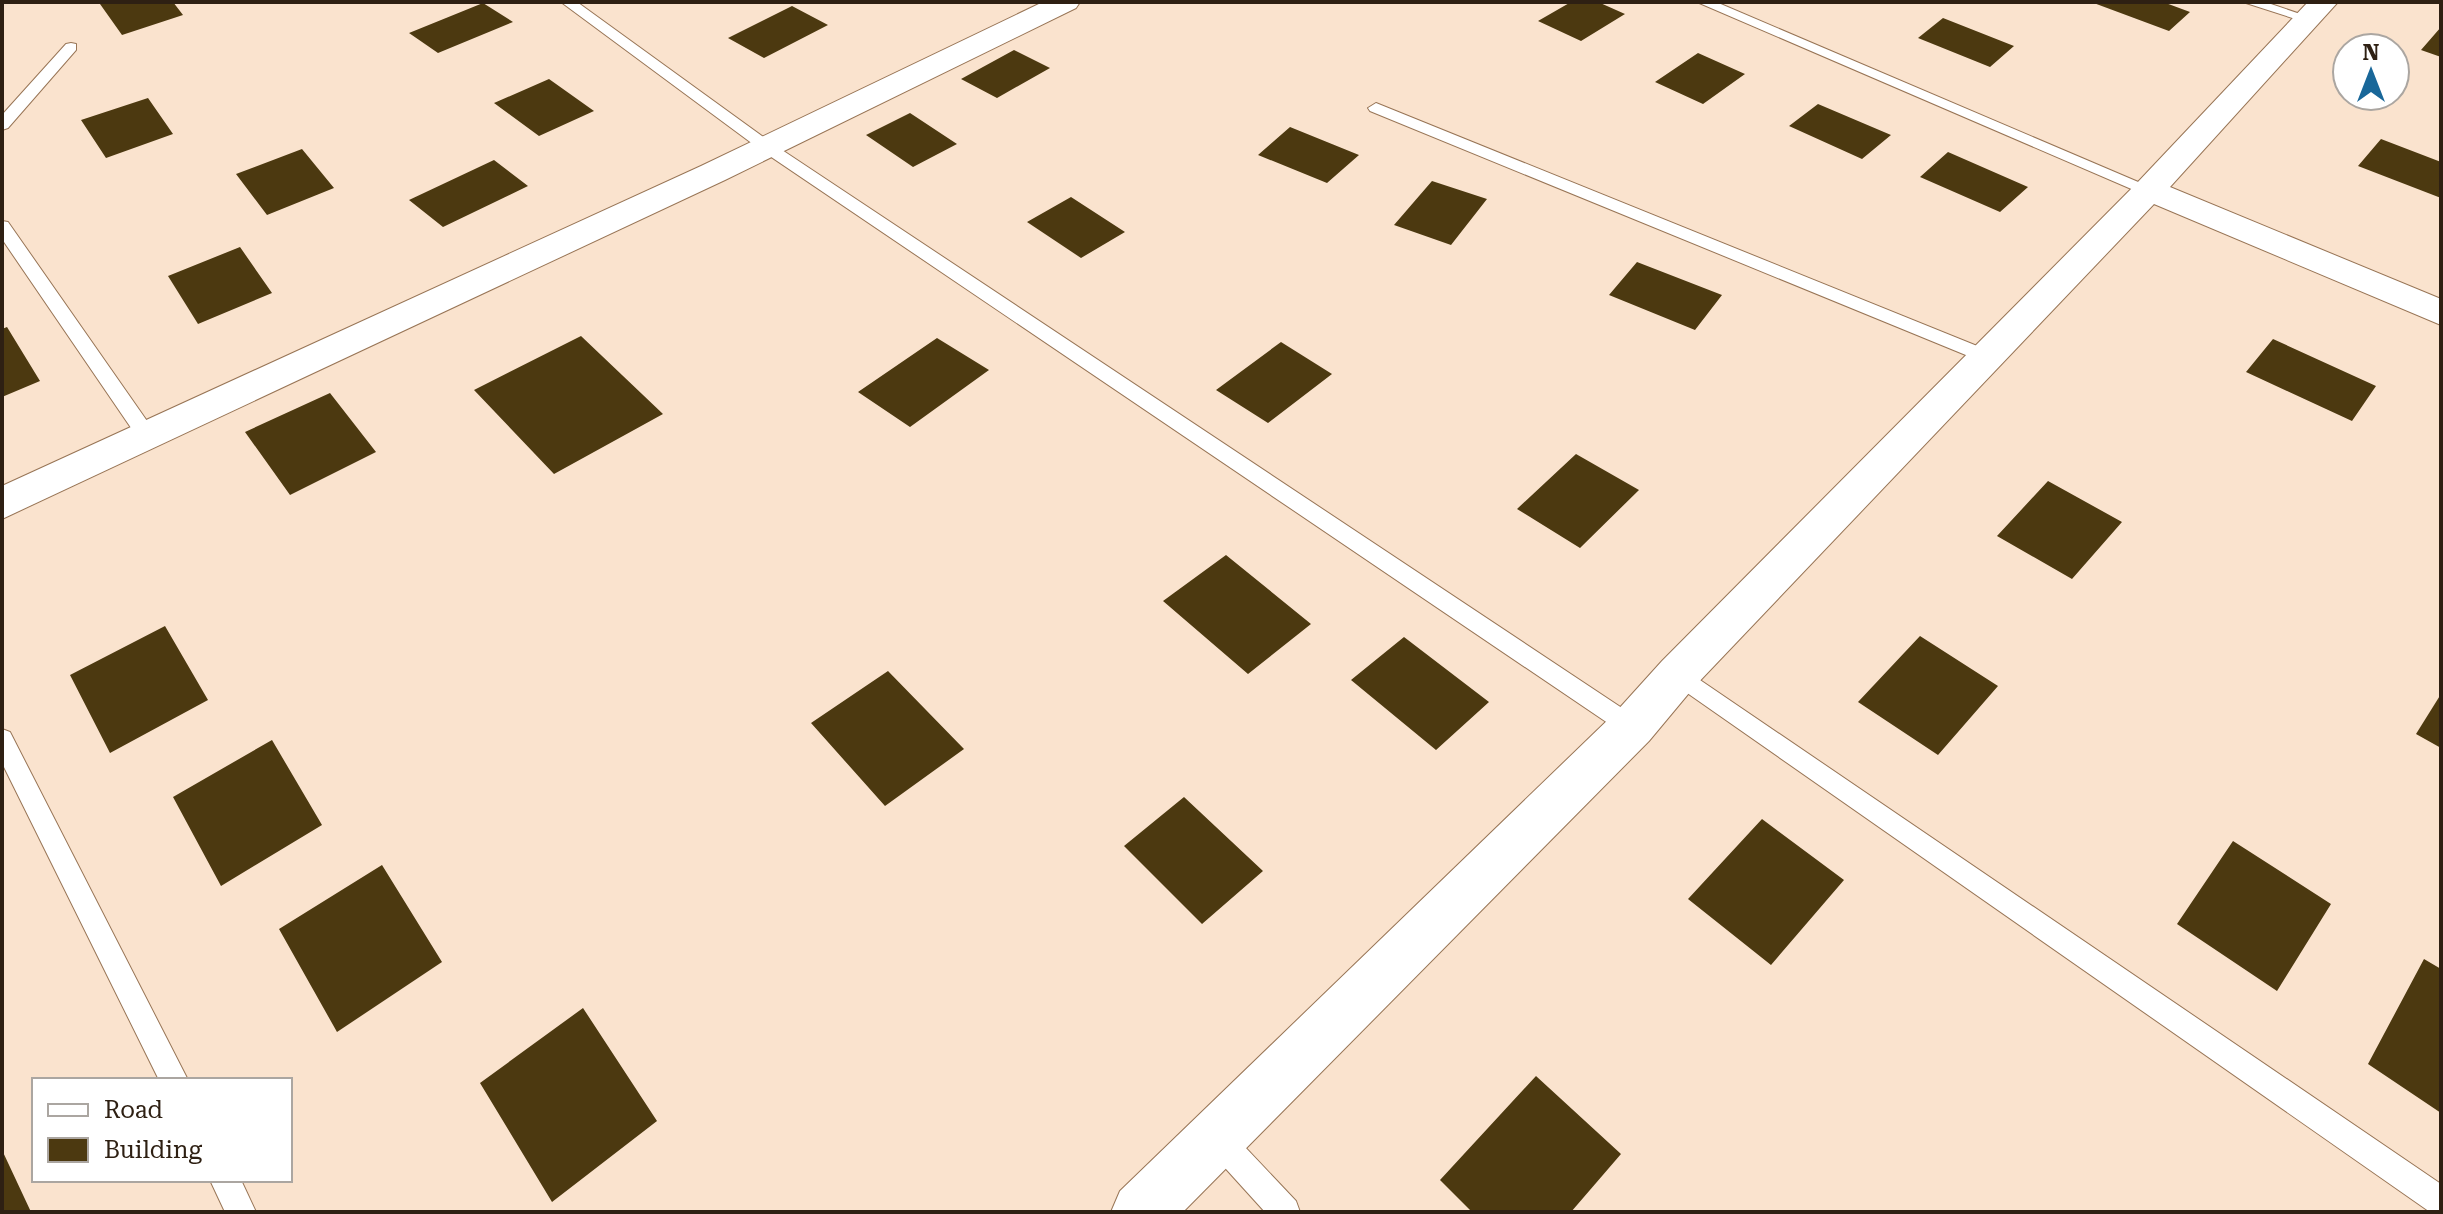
<svg xmlns="http://www.w3.org/2000/svg" width="2443" height="1214" viewBox="0 0 2443 1214" font-family="'Roboto Serif',serif">
<style>
.building{fill:#4c3910}
.lines{fill:none;stroke-linecap:round;stroke-linejoin:round}
.service-casing{stroke:#987556;stroke-width:2}
.minor-casing{stroke:#987556;stroke-width:2}
.service{fill:#fff;fill-rule:evenodd}
.minor{fill:#fff;fill-rule:evenodd}
</style>
<rect width="100%" height="100%" fill="#fae3ce"/>
<!-- building -->
<path class="building" d="M 105,2 L 173,2 L 183,15 L 122,35 L 100,4 Z
M 1571,2 L 1598,2 L 1625,14 L 1581,41 L 1538,21 Z
M 2091,2 L 2163,2 L 2190,12 L 2169,31 Z
M 483,3 L 513,22 L 438,53 L 409,33 Z
M 792,6 L 828,25 L 764,58 L 728,38 Z
M 1943,18 L 2014,46 L 1990,67 L 1918,38 Z
M 2441,27 L 2441,57 L 2421,50 Z
M 1014,50 L 1050,68 L 997,98 L 961,79 Z
M 1698,53 L 1745,74 L 1703,104 L 1655,82 Z
M 549,79 L 594,111 L 539,136 L 494,103 Z
M 148,98 L 173,134 L 106,158 L 81,120 Z
M 1818,104 L 1891,135 L 1862,159 L 1789,126 Z
M 910,113 L 957,144 L 913,167 L 866,135 Z
M 1290,127 L 1359,155 L 1327,183 L 1258,155 Z
M 2381,139 L 2441,162 L 2441,198 L 2358,166 Z
M 302,149 L 334,188 L 267,215 L 236,174 Z
M 1948,152 L 2028,187 L 2000,212 L 1920,177 Z
M 494,160 L 528,186 L 443,227 L 409,200 Z
M 1432,181 L 1487,199 L 1451,245 L 1394,225 Z
M 1071,197 L 1125,232 L 1081,258 L 1027,222 Z
M 240,247 L 272,293 L 198,324 L 168,276 Z
M 1637,262 L 1722,295 L 1695,330 L 1609,295 Z
M 7,327 L 40,381 L 2,397 L 2,329 Z
M 581,336 L 663,414 L 554,474 L 474,390 Z
M 937,338 L 989,370 L 910,427 L 858,392 Z
M 2273,339 L 2376,386 L 2352,421 L 2246,372 Z
M 1281,342 L 1332,374 L 1268,423 L 1216,390 Z
M 330,393 L 376,452 L 290,495 L 245,432 Z
M 1576,454 L 1639,490 L 1580,548 L 1517,509 Z
M 2048,481 L 2122,522 L 2072,579 L 1997,536 Z
M 1226,555 L 1311,624 L 1248,674 L 1163,601 Z
M 165,626 L 208,700 L 110,753 L 70,675 Z
M 1920,636 L 1998,686 L 1938,755 L 1858,702 Z
M 1404,637 L 1489,702 L 1436,750 L 1351,680 Z
M 888,671 L 964,749 L 885,806 L 811,723 Z
M 2441,694 L 2441,748 L 2416,734 Z
M 272,740 L 322,825 L 221,886 L 173,797 Z
M 1184,797 L 1263,871 L 1202,924 L 1124,846 Z
M 1762,819 L 1844,880 L 1771,965 L 1688,899 Z
M 2233,841 L 2331,904 L 2277,991 L 2177,924 Z
M 382,865 L 442,962 L 337,1032 L 279,929 Z
M 2424,959 L 2441,969 L 2441,1113 L 2368,1064 Z
M 583,1008 L 657,1121 L 552,1202 L 480,1083 Z
M 1536,1076 L 1621,1154 L 1571,1212 L 1472,1212 L 1440,1180 Z
M 2,1150 L 31,1212 L 2,1212 Z"/>
<g class="lines">
<defs>
<path id="service" d="M 561,2 L 577,2 L 773,144 L 1640,720 L 1644,727 L 1640,734 L 1632,737 L 1624,734 L 761,150 Z
M 1697,2 L 1716,2 L 2157,190 L 2155,194 L 2143,194 Z
M 2243,2 L 2265,2 L 2315,19 L 2308,23 Z
M 71,43 L 76,44 L 76,50 L 8,128 L 2,130 L 2,115 L 66,44 Z
M 1376,103 L 1992,352 L 1994,356 L 1985,362 L 1978,360 L 1370,111 L 1368,108 Z
M 2,221 L 8,222 L 154,431 L 157,436 L 154,441 L 140,441 L 2,239 Z
M 1678,665 L 2441,1184 L 2441,1212 L 2430,1212 L 1670,681 L 1667,674 L 1670,667 Z
M 2,729 L 10,732 L 188,1080 L 159,1080 L 2,763 Z
M 1217,1124 L 1227,1128 L 1296,1201 L 1300,1212 L 1265,1212 L 1207,1148 L 1203,1138 L 1207,1128 Z
M 210,1180 L 241,1180 L 256,1212 L 225,1212 Z"/>
<path id="minor" d="M 1043,2 L 1080,2 L 1076,8 L 725,180 L 2,519 L 2,486 L 701,166 Z
M 2308,2 L 2338,2 L 2170,187 L 2441,299 L 2441,325 L 2154,204 L 1694,687 L 1649,741 L 1183,1212 L 1111,1212 L 1120,1191 L 1615,713 L 1662,661 L 2137,183 Z"/>
</defs>
<!-- service casing -->
<use href="#service" class="service-casing"/>
<!-- minor casing -->
<use href="#minor" class="minor-casing"/>
<!-- service -->
<use href="#service" class="service"/>
<!-- minor -->
<use href="#minor" class="minor"/>
</g>
<!-- border -->
<rect width="2443" height="1214" fill="none" stroke="#2e2013" stroke-width="8"/>
<!-- legend -->
<rect x="32" y="1078" width="260" height="104" fill="#ffffff" stroke="#aba6a1" stroke-width="2"/>
<rect x="48" y="1104" width="40" height="12" fill="#ffffff" stroke="#aba6a1" stroke-width="2"/>
<text x="104" y="1118" font-size="24" fill="#2e2013">Road</text>
<rect x="48" y="1138" width="40" height="24" fill="#4c3910" stroke="#aba6a1" stroke-width="2"/>
<text x="104" y="1158" font-size="24" fill="#2e2013">Building</text>
<!-- north arrow -->
<g transform="translate(2371 72)"><circle r="38" fill="#ffffff" stroke="#aba6a1" stroke-width="2"/>
<path d="M0-6L14 30L0 20L-14 30Z" fill="#196799"/>
<text y="-12" font-size="22" font-weight="bold" text-anchor="middle" fill="#2e2013">N</text>
</g>
</svg>
